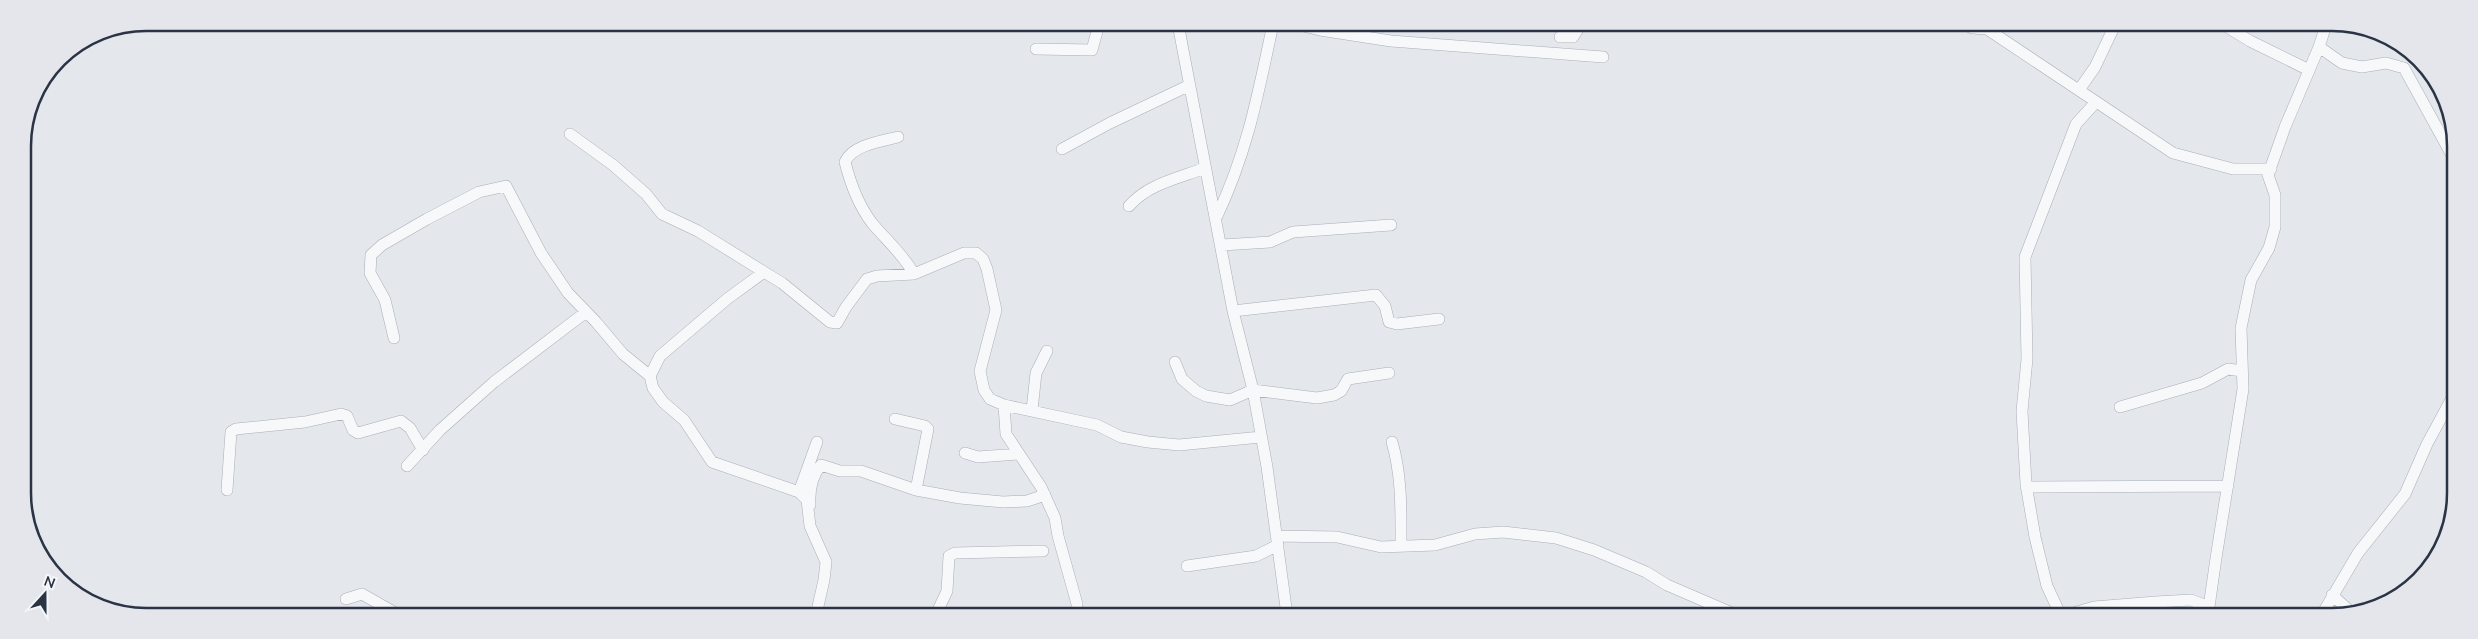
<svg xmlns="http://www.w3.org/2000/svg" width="2478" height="639" viewBox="0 0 2478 639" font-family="Mulish,sans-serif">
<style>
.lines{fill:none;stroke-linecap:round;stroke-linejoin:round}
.minor-casing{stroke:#a9aeb7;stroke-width:12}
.minor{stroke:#f7f8fa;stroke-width:11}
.rim{fill:none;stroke:#2b3445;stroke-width:2.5}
</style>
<rect width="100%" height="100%" fill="#e4e7ec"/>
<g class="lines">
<defs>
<path id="minor" d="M 1178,24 L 1233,311 L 1253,390 L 1267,467 L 1287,615
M 1295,24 L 1320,30 L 1391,41 L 1603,57
M 1967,25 L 1972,28 L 1987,29 L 2173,153 L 2233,169 L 2271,169
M 2224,25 L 2250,41 L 2309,70
M 1560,37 L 1573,37 L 1581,24
M 2319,47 L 2342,63 L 2362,67 L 2386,63 L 2404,68 L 2453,157
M 1036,49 L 1092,50 L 1099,24
M 2079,90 L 2095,67 L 2115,25
M 570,134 L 613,165 L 646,194 L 662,214 L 698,231 L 764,272
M 898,137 C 882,141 852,145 845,162 C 850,182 859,206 872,223 C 886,240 903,254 914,274
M 1062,149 L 1110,123 L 1190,85
M 1129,206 C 1148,184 1179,178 1205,168
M 1217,216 C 1248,150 1258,94 1273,24
M 1222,245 L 1270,242 L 1293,232 L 1391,225
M 1233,311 L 1376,295 L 1385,306 L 1389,322 L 1397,324 L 1439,319
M 394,338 L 385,300 L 370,273 L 371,255 L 382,245 L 427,219 L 479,192 L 506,186 L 541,253 L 568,293 L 596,322 L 623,354 L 650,376
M 1175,362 L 1182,379 L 1196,391 L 1206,396 L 1230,400 L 1253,390 L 1317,398 L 1334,395 L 1341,391 L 1348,379 L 1389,373
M 1004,405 L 1006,434 L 1041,487 L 1055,518 L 1058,536 L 1077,604
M 2120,407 L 2202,383 L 2228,369 L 2242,371
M 1032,410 L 1036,373 L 1047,351
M 895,419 L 925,426 L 928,429 L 916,490
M 1392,442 C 1402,476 1401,511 1401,546
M 965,453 L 978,457 L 1019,454
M 407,466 L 440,430 L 494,382 L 586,312
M 2026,487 L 2228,486
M 227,490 L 231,432 L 236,429 L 305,422 L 341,414 L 347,416 L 353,430 L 358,433 L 401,421 L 410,428 L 423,450
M 799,492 L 817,442
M 810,505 C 809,490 811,477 821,465 L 840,471 L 861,471 L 916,490 L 960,498 L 1003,502 L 1027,501 L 1045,495
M 1276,536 L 1337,537 L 1381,547 L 1435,545 L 1475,534 L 1503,532 L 1556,538 L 1594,550 L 1646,572 L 1667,585 L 1739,616
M 1187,566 L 1256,556 L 1278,545
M 2332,595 L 2352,613
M 346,599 L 362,594 L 397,614
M 816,615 L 824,580 L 826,562 L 810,526 L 807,500 L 799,492 L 712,462 L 684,420 L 663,402 L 653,388 L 650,376 L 660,356 L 727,299 L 764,272 L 782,283 L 830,322 L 837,323 L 846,307 L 867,279 L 877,276 L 914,274 L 964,253 L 976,253 L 983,259 L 987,269 L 996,310 L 980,371 L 984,390 L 990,399 L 1004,405 L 1097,425 L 1121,437 L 1148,442 L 1179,445 L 1261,437
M 942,615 L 939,608 L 947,591 L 949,556 L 955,553 L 1043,551
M 2061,616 L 2047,586 L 2035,537 L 2026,484 L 2022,411 L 2027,359 L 2025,257 L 2076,124 L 2096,102
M 2063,616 L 2094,607 L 2156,602 L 2191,600 L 2209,607
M 2212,616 L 2209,607 L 2216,558 L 2243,389 L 2241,328 L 2251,280 L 2269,248 L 2275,227 L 2275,195 L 2268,175 L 2285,127 L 2319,47 L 2326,25
M 2321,616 L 2358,553 L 2405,494 L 2427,444 L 2453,396"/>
</defs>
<!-- minor casing -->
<use href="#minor" class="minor-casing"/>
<!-- minor -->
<use href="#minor" class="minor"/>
</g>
<!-- crop -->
<path d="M0 0H2478V639H0ZM146 31H2332A115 115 0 0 1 2447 146V493A115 115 0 0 1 2332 608H146A115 115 0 0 1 31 493V146A115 115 0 0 1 146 31Z" fill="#e4e6eb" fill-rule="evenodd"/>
<path class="rim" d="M146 31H2332A115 115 0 0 1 2447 146V493A115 115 0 0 1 2332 608H146A115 115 0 0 1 31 493V146A115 115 0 0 1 146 31Z"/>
<!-- north arrow -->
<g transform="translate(45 594) rotate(21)" stroke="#f4f6f9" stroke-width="4" paint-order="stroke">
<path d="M0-4L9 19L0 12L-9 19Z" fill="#2b3445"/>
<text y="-8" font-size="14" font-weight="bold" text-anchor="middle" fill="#2b3445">N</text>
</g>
</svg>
